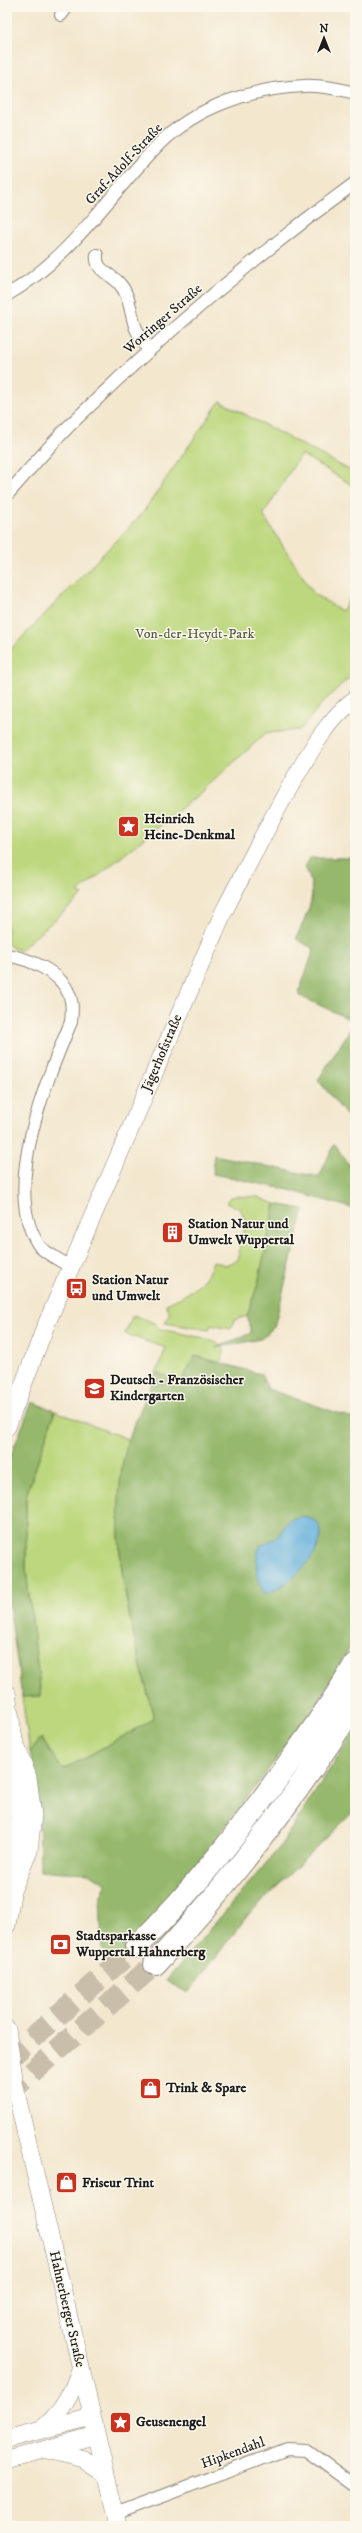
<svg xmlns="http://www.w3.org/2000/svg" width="362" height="2533" viewBox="0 0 362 2533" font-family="'IM FELL DW Pica',serif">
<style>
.green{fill:#bcd77d;stroke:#6c7a4c}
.forest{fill:#95b86c;stroke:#586a44}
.water{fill:#63b0dc;stroke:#40667c}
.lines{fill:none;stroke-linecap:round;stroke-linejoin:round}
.highway-tunnel{stroke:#c8beaa;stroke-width:22;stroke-dasharray:22 11;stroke-linecap:butt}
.street-casing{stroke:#888275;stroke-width:14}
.secondary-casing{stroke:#888275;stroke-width:18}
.highway-casing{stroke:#888275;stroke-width:24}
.street{stroke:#fff;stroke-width:12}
.secondary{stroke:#fff;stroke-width:17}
.highway{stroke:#fff;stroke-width:22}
.labels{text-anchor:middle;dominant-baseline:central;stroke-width:3;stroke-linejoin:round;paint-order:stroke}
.street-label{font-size:14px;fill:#1c1c1c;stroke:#fbf7ec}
.park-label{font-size:14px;fill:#545d3e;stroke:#fbf7ec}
.poi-label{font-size:14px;font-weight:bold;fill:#1c1c1c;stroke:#fbf7ec;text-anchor:start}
</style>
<rect width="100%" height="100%" fill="#fbf7ec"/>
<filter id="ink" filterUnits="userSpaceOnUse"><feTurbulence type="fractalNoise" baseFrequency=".025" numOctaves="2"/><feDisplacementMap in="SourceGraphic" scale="8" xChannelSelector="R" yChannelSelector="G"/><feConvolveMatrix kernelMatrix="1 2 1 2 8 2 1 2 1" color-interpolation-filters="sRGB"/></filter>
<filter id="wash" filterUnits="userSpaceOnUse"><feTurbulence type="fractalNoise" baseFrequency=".012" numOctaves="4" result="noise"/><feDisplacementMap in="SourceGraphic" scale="16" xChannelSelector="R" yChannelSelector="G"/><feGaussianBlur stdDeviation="0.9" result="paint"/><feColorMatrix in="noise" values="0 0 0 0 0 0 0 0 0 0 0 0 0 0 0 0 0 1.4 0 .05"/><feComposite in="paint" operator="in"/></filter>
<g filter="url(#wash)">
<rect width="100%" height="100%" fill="#f3e7ce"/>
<!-- green -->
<path class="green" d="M 220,401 L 355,473 L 355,487 L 301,454 L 263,515 L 314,594 L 342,611 L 355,590 L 355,672 L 323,702 L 300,730 L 266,733 L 199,794 L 78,892 L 83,895 L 20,950 L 12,948 L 7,943 L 7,653 L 141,515 Z
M 235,1196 L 258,1197 L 275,1204 L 258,1284 L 247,1316 L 234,1320 L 231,1329 L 211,1325 L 209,1330 L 165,1323 L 170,1312 L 166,1304 C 187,1295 207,1284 213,1261 L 225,1265 L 238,1260 L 240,1249 L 238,1241 C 246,1229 248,1221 240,1209 L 226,1203 L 229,1198 Z
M 133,1315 L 154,1323 L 160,1329 L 204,1338 L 216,1342 L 224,1349 L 221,1363 L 195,1356 L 182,1381 L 156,1373 L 166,1348 L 125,1334 Z
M 55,1411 L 130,1440 C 103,1533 131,1628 154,1719 L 63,1770 L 41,1738 L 30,1752 L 22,1697 L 41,1696 L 26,1569 L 26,1496 Z"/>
<!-- forest -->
<path class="forest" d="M 310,858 L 355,858 L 355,1126 L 318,1080 L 355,1022 L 298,995 L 314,949 L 296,939 C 307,911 320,897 305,867 Z
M 334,1144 L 355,1173 L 355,1209 L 289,1190 L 213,1174 L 214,1155 L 319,1177 Z
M 275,1204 L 304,1209 L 274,1327 L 261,1339 L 215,1348 L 251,1333 L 247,1316 L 258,1284 Z
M 195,1356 L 261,1374 L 268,1389 L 355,1419 L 355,1638 L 312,1712 L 120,1965 L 102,1950 L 100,1898 L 107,1884 L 89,1873 L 40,1871 L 39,1798 L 30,1752 L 41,1738 L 63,1770 L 154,1719 C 134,1637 109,1553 122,1467 C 127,1435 144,1403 156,1373 L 182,1381 Z
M 32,1402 L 55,1411 L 26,1496 L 26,1569 L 41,1696 L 22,1697 L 7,1590 L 7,1465 Z
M 355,1730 L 355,1810 L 248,1915 L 188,1993 L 166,1981 L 279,1848 Z"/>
<!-- water -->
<path class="water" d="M 304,1516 C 353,1529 283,1595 264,1593 C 256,1580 254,1560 260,1546 L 277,1537 L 290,1519 Z"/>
</g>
<g filter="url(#ink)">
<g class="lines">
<!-- highway-tunnel -->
<path class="highway-tunnel" d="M 7,2060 L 137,1946
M 7,2094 L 155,1964"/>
<defs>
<path id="street" d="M 61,15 L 67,7
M 97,255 C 95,270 109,273 118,282 C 130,294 130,311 135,326 C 138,335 145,343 149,351
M 7,295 C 70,259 109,195 159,144 C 196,107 252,88 304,86 C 321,85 339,89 355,93
M 7,495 C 28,471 49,446 72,423 C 160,337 255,256 355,183
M 7,955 C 29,959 60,971 69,994 C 73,1003 72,1013 71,1022 C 46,1081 0,1191 40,1247 C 49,1255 61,1261 71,1267
M 115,2514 L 287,2449 L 306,2450 L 355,2486"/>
<path id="secondary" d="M 7,1427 L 46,1325 L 223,913 C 243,874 263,835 284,797 C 304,763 323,723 355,699
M 7,1693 L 14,1740 L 28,1777 L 33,1815 L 29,1851 L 7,1903
M 7,1874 C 28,1836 16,1794 11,1754 L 13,1746
M 7,1925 L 12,1894
M 7,2029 L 14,2078
M 7,2066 L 16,2092 L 118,2526
M 43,2428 C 64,2410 72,2393 81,2367
M 7,2439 L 92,2417
M 48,2450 L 84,2459 L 106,2474
M 7,2460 L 96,2435"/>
<path id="highway" d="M 137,1946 C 195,1889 245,1824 293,1757 C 314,1727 337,1697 355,1664
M 155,1964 C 230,1883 296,1797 355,1704"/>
</defs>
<!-- street casing -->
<use href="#street" class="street-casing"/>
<!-- secondary casing -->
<use href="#secondary" class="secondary-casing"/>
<!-- highway casing -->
<use href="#highway" class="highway-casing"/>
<!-- street -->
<use href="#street" class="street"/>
<!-- secondary -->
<use href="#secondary" class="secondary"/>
<!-- highway -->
<use href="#highway" class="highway"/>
</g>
</g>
<!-- icons -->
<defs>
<symbol id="sight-square" viewBox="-11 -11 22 22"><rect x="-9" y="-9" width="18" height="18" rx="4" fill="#c8321e" stroke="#fbf7ec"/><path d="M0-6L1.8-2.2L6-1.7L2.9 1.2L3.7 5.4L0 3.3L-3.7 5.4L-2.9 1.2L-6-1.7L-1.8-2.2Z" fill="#fff"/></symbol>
<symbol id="building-square" viewBox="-11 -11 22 22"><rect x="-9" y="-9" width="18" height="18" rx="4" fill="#c8321e" stroke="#fbf7ec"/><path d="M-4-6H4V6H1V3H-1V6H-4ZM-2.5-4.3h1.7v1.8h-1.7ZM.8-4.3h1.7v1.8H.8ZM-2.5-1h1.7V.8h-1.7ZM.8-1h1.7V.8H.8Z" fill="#fff"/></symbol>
<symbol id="bus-square" viewBox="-11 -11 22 22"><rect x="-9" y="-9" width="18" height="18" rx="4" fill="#c8321e" stroke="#fbf7ec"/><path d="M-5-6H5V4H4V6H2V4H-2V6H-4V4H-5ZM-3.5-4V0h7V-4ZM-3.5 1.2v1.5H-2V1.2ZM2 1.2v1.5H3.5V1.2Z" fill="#fff"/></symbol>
<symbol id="school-square" viewBox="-11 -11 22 22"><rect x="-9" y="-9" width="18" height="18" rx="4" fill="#c8321e" stroke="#fbf7ec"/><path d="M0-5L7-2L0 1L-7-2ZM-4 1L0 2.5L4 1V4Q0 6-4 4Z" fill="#fff"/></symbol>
<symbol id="bank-square" viewBox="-11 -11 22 22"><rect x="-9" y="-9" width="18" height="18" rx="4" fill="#c8321e" stroke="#fbf7ec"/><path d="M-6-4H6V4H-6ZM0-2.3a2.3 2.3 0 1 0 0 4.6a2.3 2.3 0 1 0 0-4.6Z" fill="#fff"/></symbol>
<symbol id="shop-square" viewBox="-11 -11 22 22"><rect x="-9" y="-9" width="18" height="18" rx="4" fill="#c8321e" stroke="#fbf7ec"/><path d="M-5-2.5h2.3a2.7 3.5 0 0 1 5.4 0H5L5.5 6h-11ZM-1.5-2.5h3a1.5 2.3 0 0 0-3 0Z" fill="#fff"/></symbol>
</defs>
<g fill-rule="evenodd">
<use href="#sight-square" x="116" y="814" width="25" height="25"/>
<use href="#building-square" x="160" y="1220" width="25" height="25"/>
<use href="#bus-square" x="64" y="1276" width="25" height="25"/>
<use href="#school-square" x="82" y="1376" width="25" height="25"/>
<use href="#bank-square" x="48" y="1932" width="25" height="25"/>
<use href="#shop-square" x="138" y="2076" width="25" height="25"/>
<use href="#shop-square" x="54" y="2170" width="25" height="25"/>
<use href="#sight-square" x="108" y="2410" width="25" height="25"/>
</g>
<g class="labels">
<!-- street labels -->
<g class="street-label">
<text transform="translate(124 164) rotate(-47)">Graf-Adolf-Straße</text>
<text transform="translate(163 319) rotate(-41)">Worringer Straße</text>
<text transform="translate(162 1053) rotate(-67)">Jägerhofstraße</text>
<text transform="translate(67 2309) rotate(77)">Hahnerberger Straße</text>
<text transform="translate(233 2453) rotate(-20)">Hipkendahl</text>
</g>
<!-- park labels -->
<g class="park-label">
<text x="195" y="634">Von-der-Heydt-Park</text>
</g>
<!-- poi labels -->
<g class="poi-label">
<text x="144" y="819">Heinrich<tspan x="144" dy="16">Heine-Denkmal</tspan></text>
<text x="188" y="1224">Station Natur und<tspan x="188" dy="16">Umwelt Wuppertal</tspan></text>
<text x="92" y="1280">Station Natur<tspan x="92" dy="16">und Umwelt</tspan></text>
<text x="110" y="1380">Deutsch - Französischer<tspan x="110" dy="16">Kindergarten</tspan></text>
<text x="76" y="1936">Stadtsparkasse<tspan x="76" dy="16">Wuppertal Hahnerberg</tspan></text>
<text x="166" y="2088">Trink &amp; Spare</text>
<text x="82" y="2183">Friseur Trint</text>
<text x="136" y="2422">Geusenengel</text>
</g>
</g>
<!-- margin -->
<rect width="362" height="2533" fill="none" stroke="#fbf7ec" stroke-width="24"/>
<!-- north arrow -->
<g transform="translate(324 38)" stroke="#fbf7ec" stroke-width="3" paint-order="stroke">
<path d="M0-3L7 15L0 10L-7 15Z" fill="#1c1c1c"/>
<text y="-6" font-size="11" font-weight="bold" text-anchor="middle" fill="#1c1c1c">N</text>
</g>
</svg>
